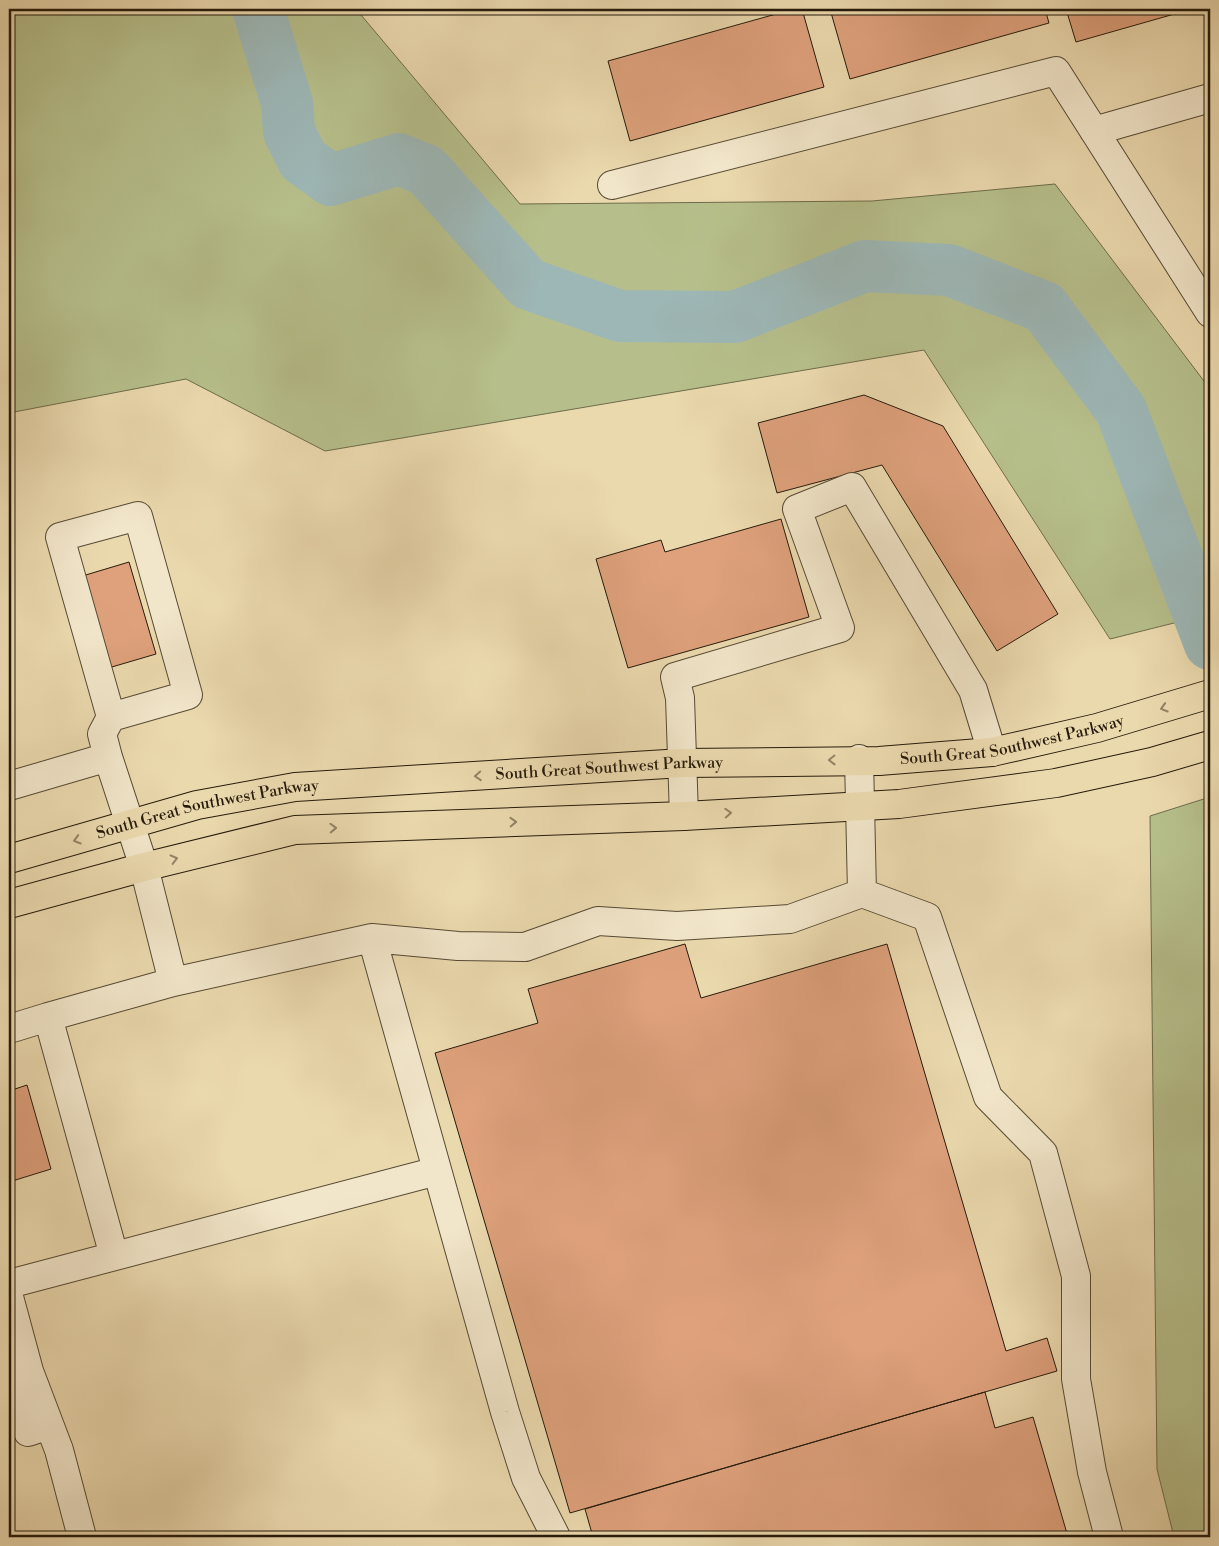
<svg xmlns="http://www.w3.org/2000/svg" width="1219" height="1546" viewBox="0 0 1219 1546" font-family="'Libre Bodoni',serif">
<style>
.green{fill:#b6bf8b;stroke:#6e6c4b}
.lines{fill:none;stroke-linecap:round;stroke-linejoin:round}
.river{stroke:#9db7b6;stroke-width:52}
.building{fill:#dea17c;stroke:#251a0b}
.minor-casing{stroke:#564a34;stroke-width:30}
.major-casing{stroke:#251a0b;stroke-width:30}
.minor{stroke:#f2e6ca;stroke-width:28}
.major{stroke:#ebd9ae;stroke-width:28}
.oneway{stroke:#928365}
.labels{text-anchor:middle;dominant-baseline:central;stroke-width:4;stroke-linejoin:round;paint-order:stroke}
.street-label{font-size:16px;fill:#251a0b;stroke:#f2e6ca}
</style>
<rect width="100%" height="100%" fill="#ebd9ae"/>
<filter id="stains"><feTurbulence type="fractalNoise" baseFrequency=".004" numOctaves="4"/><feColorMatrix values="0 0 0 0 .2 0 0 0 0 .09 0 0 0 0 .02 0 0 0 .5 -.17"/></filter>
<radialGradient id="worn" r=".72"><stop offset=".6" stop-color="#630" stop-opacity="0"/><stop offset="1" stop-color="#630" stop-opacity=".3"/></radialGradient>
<!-- green -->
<path class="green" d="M 9,9 L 356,9 L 520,204 L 872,201 L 1055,184 L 1210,389 L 1210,614 L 1110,639 L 924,350 L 325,451 L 186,379 L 9,413 Z
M 1210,797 L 1210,1537 L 1174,1537 L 1157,1469 L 1150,816 Z"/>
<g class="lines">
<!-- river -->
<path class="river" d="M 258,9 L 287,103 L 289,132 L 303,160 L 331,180 L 399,159 L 426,170 L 528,284 L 620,316 L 735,317 L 865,266 L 949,270 L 1044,307 L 1121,410 L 1210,644"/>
</g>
<!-- building -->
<path class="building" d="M 794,9 L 802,9 L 824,87 L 630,141 L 608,61 Z
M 830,9 L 1045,9 L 1049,23 L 850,79 Z
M 1066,9 L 1192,9 L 1076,42 Z
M 864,395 L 943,426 L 1058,614 L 997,651 L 882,465 L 777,493 L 758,423 Z
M 781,519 L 809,617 L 628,668 L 596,559 L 661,540 L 665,552 Z
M 129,562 L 156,654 L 105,669 L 79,577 Z
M 685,944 L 701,998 L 887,944 L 1006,1351 L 1047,1338 L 1057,1371 L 570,1513 L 435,1053 L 538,1023 L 528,989 Z
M 27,1085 L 51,1169 L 9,1182 L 9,1091 Z
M 985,1392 L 995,1428 L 1033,1417 L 1068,1537 L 593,1537 L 585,1509 Z"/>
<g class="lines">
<defs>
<path id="minor" d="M 1094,131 L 1210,98
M 612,185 L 1056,71 L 1210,313
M 111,717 L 188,695 L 138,516 L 60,537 L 111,717 L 102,734 L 108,757 L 144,867 L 173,982 L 372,938 L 505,1412 L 526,1478 L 556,1537
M 859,759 L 862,893 L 927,917 L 988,1097 L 1043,1153 L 1076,1276 L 1076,1379 L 1092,1472 L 1109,1537
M 9,786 L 108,757
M 684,816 L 680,698 L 675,677 L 840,628 L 797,509 L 852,487 L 973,690 L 992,752
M 372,938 L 458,946 L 525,947 L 598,921 L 677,926 L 790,919 L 862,893
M 9,1029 L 48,1017
M 114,1256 L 48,1017 L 173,982
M 9,1284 L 437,1171
M 9,1297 L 29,1371 L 59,1450 L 82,1537
M 9,1371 L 28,1432 L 49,1425"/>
<g id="major">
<path id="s1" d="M 9,859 L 197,805 L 295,787 L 683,763 L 879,761 L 992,752 L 1097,728 L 1210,694"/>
<path d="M 9,904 L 144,867 L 295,830 L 684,816 L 899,804 L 1056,783 L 1152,762 L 1210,745"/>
</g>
</defs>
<!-- minor casing -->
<use href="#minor" class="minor-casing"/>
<!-- major casing -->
<use href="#major" class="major-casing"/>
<!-- minor -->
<use href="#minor" class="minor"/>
<!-- major -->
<use href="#major" class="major"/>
</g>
<!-- one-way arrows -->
<defs><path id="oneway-chevron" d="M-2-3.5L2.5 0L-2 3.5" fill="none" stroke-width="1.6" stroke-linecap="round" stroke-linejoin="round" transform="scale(1.25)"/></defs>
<g class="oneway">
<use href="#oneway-chevron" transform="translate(1164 708) rotate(163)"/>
<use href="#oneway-chevron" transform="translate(832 760) rotate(179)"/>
<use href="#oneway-chevron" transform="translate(478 776) rotate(176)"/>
<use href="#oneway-chevron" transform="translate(728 813) rotate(-3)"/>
<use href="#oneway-chevron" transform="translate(513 822) rotate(-2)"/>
<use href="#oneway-chevron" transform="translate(333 828) rotate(-2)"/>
<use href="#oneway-chevron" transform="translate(77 840) rotate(164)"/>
<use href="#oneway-chevron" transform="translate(174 859) rotate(-14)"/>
</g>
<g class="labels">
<!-- street labels -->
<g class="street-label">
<text stroke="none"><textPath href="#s1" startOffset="1015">South Great Southwest Parkway</textPath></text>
<text stroke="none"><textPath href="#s1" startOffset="610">South Great Southwest Parkway</textPath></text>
<text stroke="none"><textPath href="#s1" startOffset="205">South Great Southwest Parkway</textPath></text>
</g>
</g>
<!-- margin -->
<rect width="1219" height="1546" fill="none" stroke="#ebd9ae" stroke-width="30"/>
<rect x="10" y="10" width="1199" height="1526" fill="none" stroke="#251a0b" stroke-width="2.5"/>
<rect x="15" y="15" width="1189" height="1516" fill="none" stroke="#251a0b"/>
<rect width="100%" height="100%" filter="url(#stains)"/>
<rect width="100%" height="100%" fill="url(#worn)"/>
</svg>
